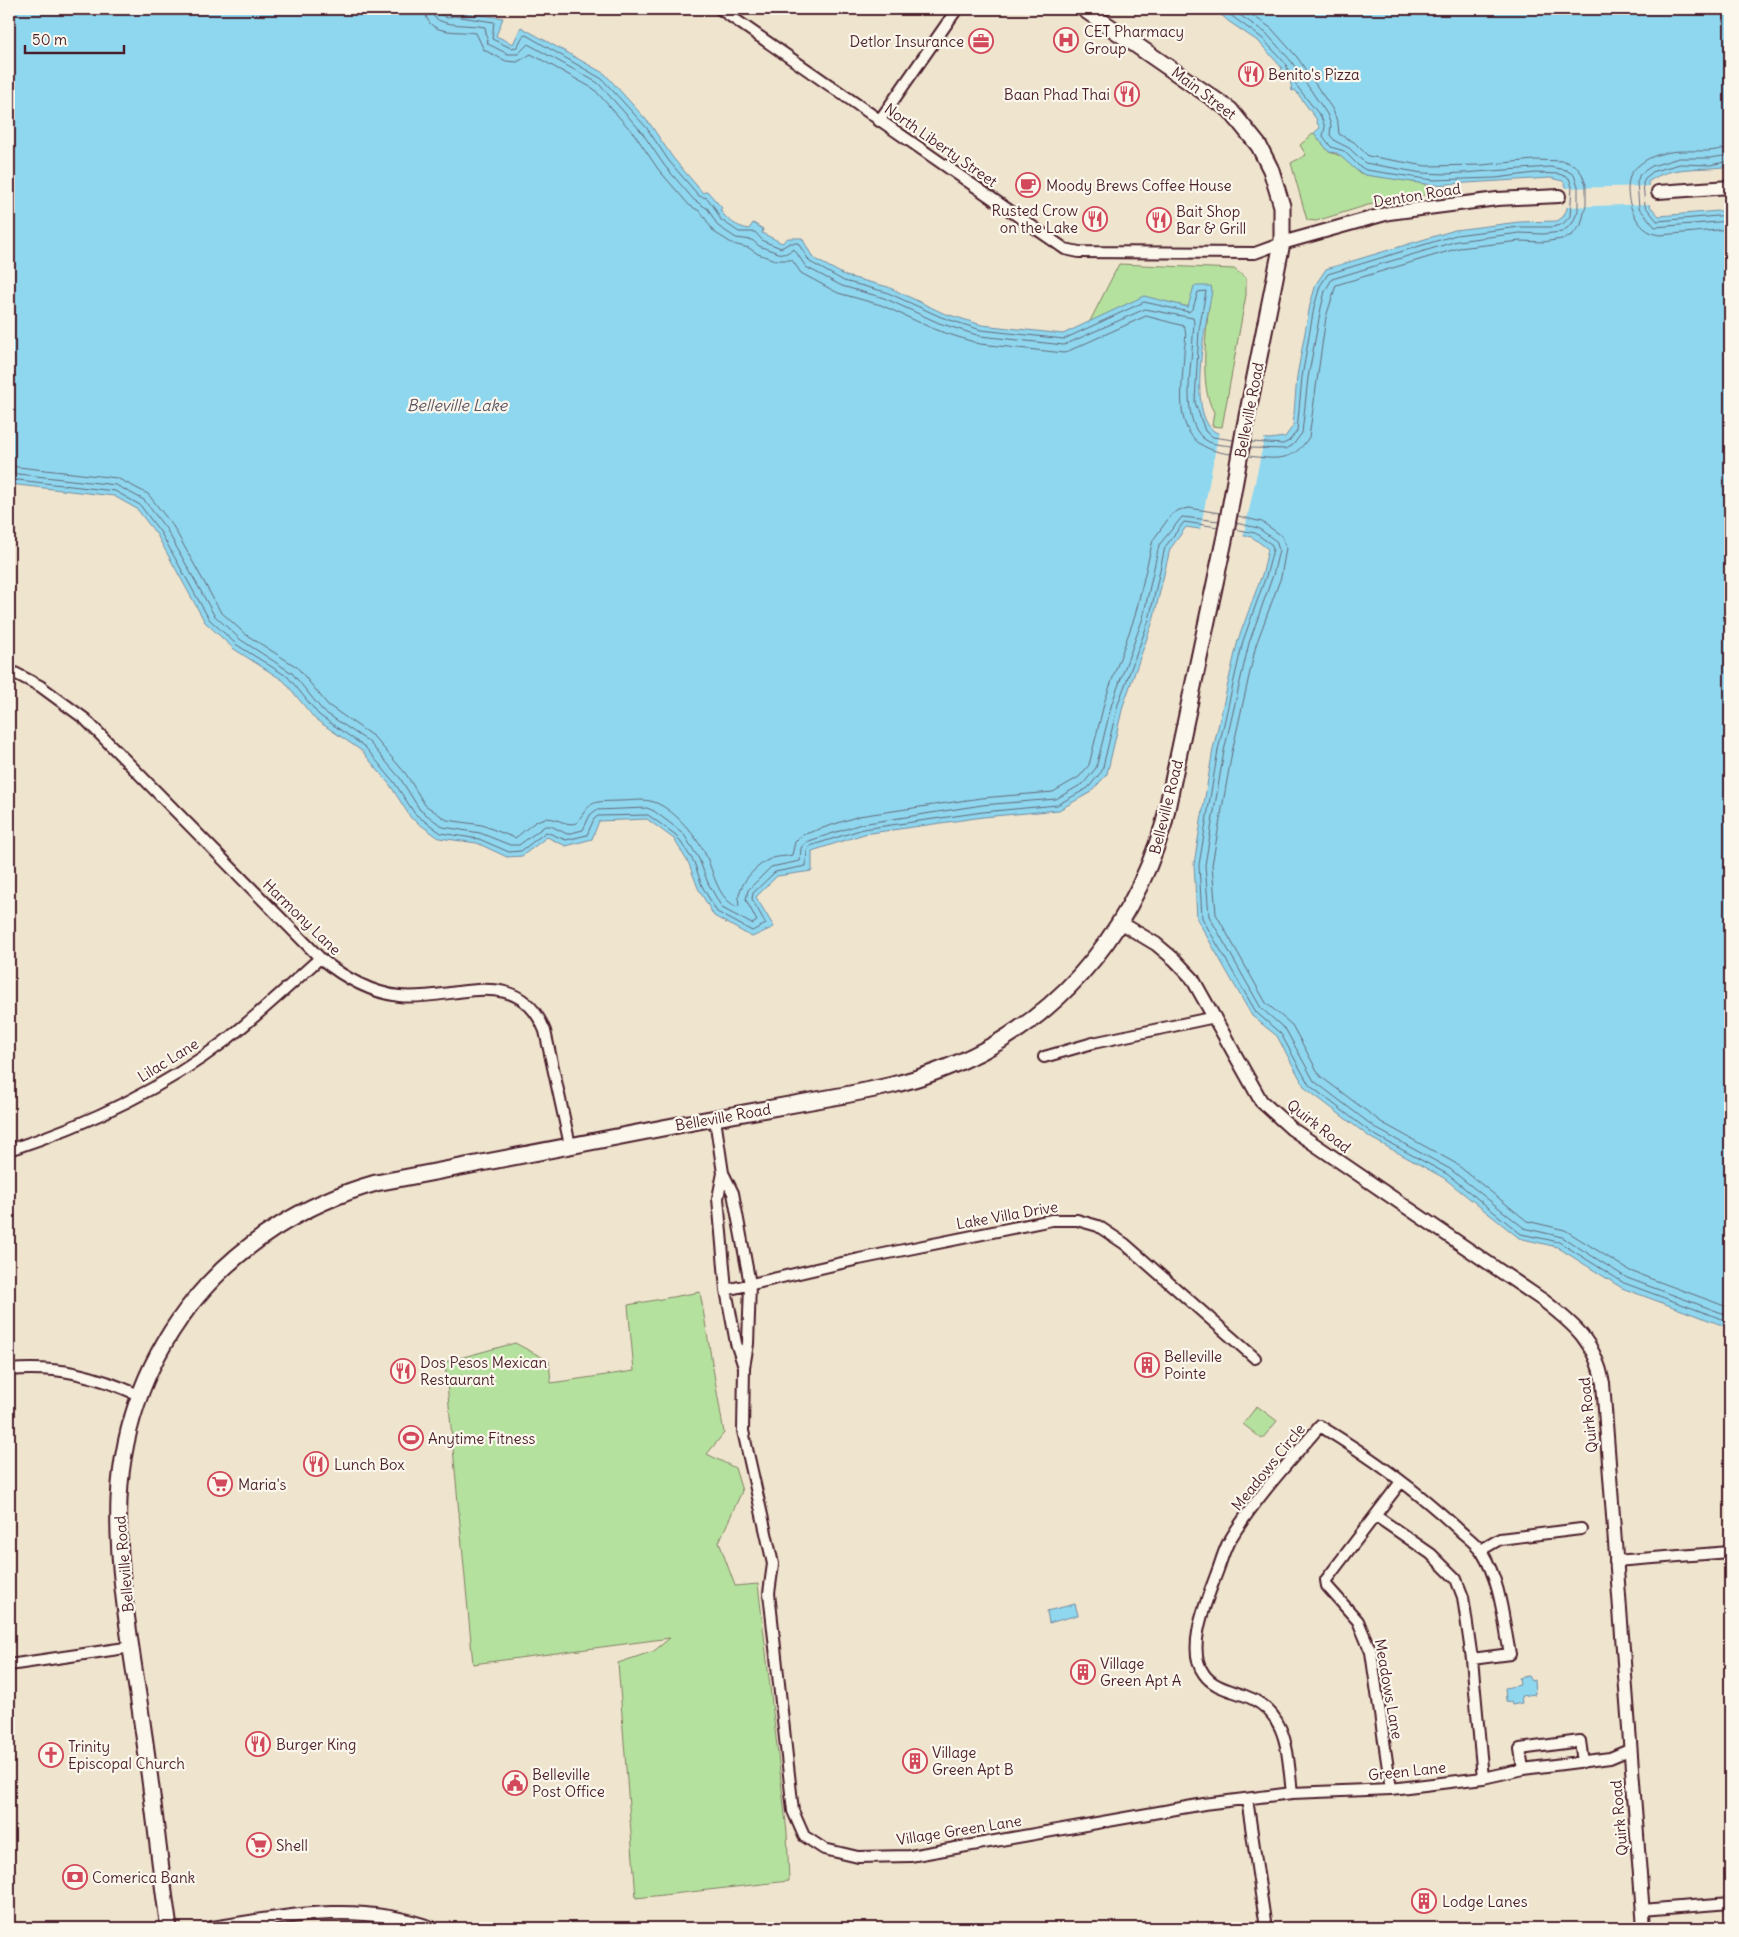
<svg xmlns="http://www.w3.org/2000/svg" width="1739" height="1937" viewBox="0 0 1739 1937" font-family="Delius,sans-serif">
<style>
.green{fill:#b5e19e;stroke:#808064}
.water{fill:#8ed7ef;stroke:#738da1}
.pier{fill:#efe4ce}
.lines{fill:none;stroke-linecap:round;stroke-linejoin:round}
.shore{stroke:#656979;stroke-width:1}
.minor-casing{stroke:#4a1f2b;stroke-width:14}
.tertiary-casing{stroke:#4a1f2b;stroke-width:16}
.secondary-casing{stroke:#4a1f2b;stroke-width:19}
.minor{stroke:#fbf7ec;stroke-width:10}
.tertiary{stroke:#fbf7ec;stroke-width:12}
.secondary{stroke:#fbf7ec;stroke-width:15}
.labels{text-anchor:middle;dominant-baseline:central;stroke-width:4.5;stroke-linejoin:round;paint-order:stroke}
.poi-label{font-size:15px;fill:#4a1f2b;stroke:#fbf7ec;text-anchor:start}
.street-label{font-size:15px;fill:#4a1f2b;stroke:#fbf7ec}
.water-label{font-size:16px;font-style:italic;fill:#5e5666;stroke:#fbf7ec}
</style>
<rect width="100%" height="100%" fill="#efe4ce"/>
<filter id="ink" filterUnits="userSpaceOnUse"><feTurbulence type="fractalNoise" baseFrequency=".02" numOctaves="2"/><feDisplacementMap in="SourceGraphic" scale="10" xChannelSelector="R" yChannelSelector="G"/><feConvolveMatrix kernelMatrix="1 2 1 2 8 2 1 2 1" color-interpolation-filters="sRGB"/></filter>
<g filter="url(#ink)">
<!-- green -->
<path class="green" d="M 1314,133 L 1329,152 L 1341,156 L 1360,173 L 1425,184 L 1430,194 L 1368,205 L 1316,221 L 1307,220 L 1291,163 L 1306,155 L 1300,145 Z
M 1119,264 L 1234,269 L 1246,278 L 1246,295 L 1222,427 L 1212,426 L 1214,412 C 1197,385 1208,318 1211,286 L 1189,307 L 1144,297 L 1088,325 Z
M 700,1292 L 724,1433 L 707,1454 L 735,1468 L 742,1491 L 719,1542 L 735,1586 L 758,1584 L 787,1832 L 789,1881 L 636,1898 L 618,1663 L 654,1651 L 670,1638 L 473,1664 L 445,1362 L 515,1343 L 549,1361 L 551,1383 L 634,1371 L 628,1305 Z
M 1257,1406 L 1277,1421 L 1262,1439 L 1243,1424 Z"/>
<!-- water -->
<path class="water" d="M 9,9 L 440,9 L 448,14 L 451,11 L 503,18 L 496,36 L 513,44 L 521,27 L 605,74 L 650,124 L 673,158 L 703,193 L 707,191 L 722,208 L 720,210 C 727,220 737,227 749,229 L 753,223 L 763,229 L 762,233 L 782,243 L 788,238 L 802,238 L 813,258 L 846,276 L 888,287 L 943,313 L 982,325 L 1063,334 L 1144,296 L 1188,307 L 1194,286 L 1211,286 L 1212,291 C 1207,319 1183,423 1220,434 L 1269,439 L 1285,437 L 1293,426 L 1297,376 L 1310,305 L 1316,284 L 1326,269 L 1455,230 L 1519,222 L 1557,221 L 1563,217 L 1567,209 L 1567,188 L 1563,181 L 1550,178 L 1433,185 L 1365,175 L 1356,170 L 1337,153 L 1329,152 L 1314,133 L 1320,128 L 1316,121 L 1317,120 L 1295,90 L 1292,91 L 1290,79 L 1281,72 L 1282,68 L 1259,42 L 1228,21 L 1215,9 L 1730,9 L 1730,166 C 1702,171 1672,164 1648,182 L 1649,205 L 1659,216 L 1730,210 L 1730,1328 L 1622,1288 L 1557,1247 L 1519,1238 L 1444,1178 L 1371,1138 L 1305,1088 L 1277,1036 L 1252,1016 L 1197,919 L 1194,864 L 1213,749 L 1238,640 L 1263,572 L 1268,549 L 1252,537 L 1186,527 L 1170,549 L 1153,621 L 1123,706 L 1107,774 L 1091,792 L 1059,810 L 983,817 L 864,834 L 812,851 L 812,871 L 777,876 L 756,897 L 774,927 L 752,937 L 714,916 L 698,888 L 689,864 L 674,839 L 647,819 L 599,821 L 592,839 L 566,846 L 547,837 L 522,856 L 507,857 L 477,843 L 439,838 L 411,818 L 390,785 L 362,751 L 315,719 L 284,681 L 234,649 L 205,622 L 157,535 L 137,509 L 114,496 L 9,484 Z
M 1075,1604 L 1078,1615 L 1049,1623 L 1047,1611 Z
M 1528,1676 L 1531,1681 L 1534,1680 L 1535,1694 L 1521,1696 L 1522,1703 L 1512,1705 L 1511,1702 L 1506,1701 L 1505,1688 L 1520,1685 L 1519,1678 Z"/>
<!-- pier -->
<path class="pier" d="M 1651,186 L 1652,204 L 1565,207 L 1565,188 Z
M 1219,431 L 1265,436 L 1243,538 L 1200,531 Z"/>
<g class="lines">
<!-- shore -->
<path class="shore" d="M 425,9 C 426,37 457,30 476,33 L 484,50 L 506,61 L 517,62 L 531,54 L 594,89 L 635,135 L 658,169 L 689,205 L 701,212 L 714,232 L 733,244 L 749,248 L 758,254 L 775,260 L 792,260 L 801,273 L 838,293 L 881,305 L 936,330 L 980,344 L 1064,353 L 1146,316 L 1184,326 C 1187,333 1185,344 1184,352 C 1182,399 1169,447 1231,454
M 432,9 L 434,17 C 444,27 470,24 485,27 L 488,44 L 508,54 L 518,54 L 528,44 L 598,83 L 641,131 L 664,165 L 694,200 L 708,209 L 718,226 L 736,238 L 752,240 L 759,246 L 778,253 L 785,254 L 794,249 L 806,267 L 842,286 L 884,298 L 939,323 L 980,336 L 1064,345 L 1145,309 L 1193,318 C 1195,323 1193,330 1193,337 C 1192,364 1178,427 1209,442 C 1216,445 1225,445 1232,446
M 438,9 L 440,14 L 447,18 L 454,16 L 494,22 L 492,39 L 511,48 L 517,47 L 523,36 L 526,35 L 602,79 L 646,127 L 669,161 L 699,196 L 707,198 L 714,207 L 721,220 L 739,232 L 755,232 L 763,241 L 781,248 L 790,243 L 798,243 L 810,262 L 844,281 L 886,292 L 941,317 L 981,330 L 1064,339 L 1144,302 L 1189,312 L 1193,308 L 1198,292 L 1206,291 L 1199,330 L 1195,402 L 1205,431 L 1213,437 L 1233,440
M 1222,9 L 1262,38 L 1286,64 L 1288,70 L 1295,77 L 1296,85 L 1321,117 L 1325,127 L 1323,136 L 1331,147 L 1344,151 L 1359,166 L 1366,170 L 1433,180 L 1496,178 L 1535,173 L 1559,174 L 1569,178 L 1572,187 L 1570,216 L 1563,224 L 1553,227 L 1519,227 L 1456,235 L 1328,274 L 1320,286 L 1314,307 L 1302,377 L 1297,431 L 1289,441 L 1283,444 L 1251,442
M 1231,9 L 1266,33 L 1291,61 L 1327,114 L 1331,125 L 1330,135 L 1335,141 L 1349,148 L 1365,163 L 1422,173 L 1447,174 L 1550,167 L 1566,170 L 1574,175 L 1578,186 L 1578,211 L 1572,224 L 1562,232 L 1543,234 L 1520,233 L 1457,241 L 1332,279 L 1325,291 L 1321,308 L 1308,378 L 1302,433 L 1293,445 L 1286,449 L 1250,448
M 1243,9 L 1271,28 L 1297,57 L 1333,110 L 1338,124 L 1339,134 L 1354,142 L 1368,156 L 1426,166 L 1482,165 L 1534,160 L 1564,161 L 1576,166 L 1582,174 L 1586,185 L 1586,205 L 1581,225 L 1572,235 L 1562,239 L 1543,242 L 1520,241 L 1459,248 L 1336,285 L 1326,317 L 1309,437 C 1293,463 1275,459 1248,456
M 1730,148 C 1722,148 1715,151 1707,151 C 1687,151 1665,149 1646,160 C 1640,164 1633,169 1630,176 C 1623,197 1635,233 1660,235 L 1730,229
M 1730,155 L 1710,158 L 1679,158 L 1652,166 L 1640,174 L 1637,182 L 1639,208 L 1655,227 L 1730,221
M 1730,161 L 1710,165 L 1680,164 L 1654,171 L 1645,178 L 1643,183 L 1645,206 L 1657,221 L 1730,215
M 9,466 L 117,478 L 148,494 L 173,526 L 220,611 L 245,634 L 297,667 L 328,705 L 374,737 L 406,774 L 425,805 L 447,820 L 482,825 L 515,838 C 524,832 532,822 542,819 C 555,815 564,827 577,823 C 592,799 592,802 620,801 C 630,801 641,799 650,801 C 672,805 700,840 708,860 C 714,876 719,899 737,907 L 739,905 C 735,888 753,868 768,860 C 775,856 784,857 792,855 L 795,842 L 802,835 L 859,816 L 981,798 L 1053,792 L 1079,777 L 1089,765 L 1105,700 L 1135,616 L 1153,540 L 1171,515 L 1179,510 L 1189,508 L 1220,513
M 9,473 L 116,485 L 144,500 L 167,530 L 214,615 L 241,640 L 292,673 L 323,711 L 369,742 L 400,778 L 420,810 L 443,827 L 480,833 L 510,845 L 519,845 L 545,826 L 551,826 L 567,834 L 583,830 L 590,815 L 596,810 L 647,808 L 654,811 L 683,833 L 699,859 L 708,883 L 722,908 L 752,924 L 757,921 L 746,900 L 748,890 L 771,867 L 800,861 L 801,848 L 806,842 L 861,824 L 982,805 L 1056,799 L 1084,783 L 1096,768 L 1112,703 L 1143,618 L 1159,545 L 1182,517 L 1219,521
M 9,479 L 115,491 L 140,505 L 161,533 L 209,619 L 237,645 L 288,677 L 319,715 L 365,747 L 394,782 L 415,814 L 441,833 L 479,839 L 509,852 L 521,851 L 546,832 L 566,840 L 587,835 L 594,819 L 598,816 L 648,815 L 676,835 L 694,862 L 702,886 L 717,912 L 752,931 L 766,924 L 752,899 L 753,893 L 775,872 L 806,866 L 807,851 L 810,846 L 863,829 L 983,812 L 1057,805 L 1088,788 L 1102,771 L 1118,704 L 1149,620 L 1165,547 L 1184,522 L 1218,527
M 1238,516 L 1262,522 L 1282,536 L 1286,548 L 1281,577 L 1256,645 L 1232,752 L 1212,865 L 1216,914 L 1266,1003 L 1292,1025 L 1320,1076 L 1381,1122 L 1455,1163 L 1527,1221 L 1565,1230 L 1630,1271 L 1730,1308
M 1236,523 L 1258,528 L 1276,541 L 1279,550 L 1273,575 L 1249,643 L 1224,751 L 1205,865 L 1209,916 L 1261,1008 L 1286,1030 L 1314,1081 L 1377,1129 L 1450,1169 L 1524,1228 L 1562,1237 L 1627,1278 L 1730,1316
M 1235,529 L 1255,533 L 1271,544 L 1273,549 L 1267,573 L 1243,641 L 1218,750 L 1199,865 L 1202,918 L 1256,1012 L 1281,1034 L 1309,1085 L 1373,1134 L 1447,1174 L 1521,1234 L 1559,1242 L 1624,1283 L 1730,1322"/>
<defs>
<path id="minor" d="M 720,9 L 1065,249 L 1079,252 L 1255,253 L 1282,243
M 879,121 L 957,9
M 9,670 L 40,686 L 85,719 L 320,958 C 343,977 368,992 399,996 C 452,1002 518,962 545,1031 L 570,1145
M 1044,1057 L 1093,1043 L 1215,1017
M 715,1119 L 723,1173 L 733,1193 L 750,1284 L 748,1344 L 744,1367 L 736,1343 L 726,1290 L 718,1198 L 723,1173
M 9,1150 C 85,1125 161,1090 225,1041 C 258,1015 289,986 320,958
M 726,1290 L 859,1259 L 1052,1220 L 1077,1220 L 1098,1226 L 1125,1244 L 1255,1358
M 744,1367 L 743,1431 L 773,1564 L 769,1593 L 793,1811 L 804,1836 L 824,1849 L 858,1857 L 910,1856 L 1204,1804 L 1292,1793 L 1391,1789 L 1483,1778 L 1523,1769 L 1610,1758 L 1629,1750
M 9,1370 C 59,1366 95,1375 141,1396
M 1376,1516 L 1431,1554 L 1456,1579 L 1463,1597 L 1472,1659 L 1483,1778
M 1481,1550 L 1500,1539 L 1581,1529
M 1615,1561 L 1730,1552
M 9,1665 L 132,1647
M 1523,1769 L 1520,1749 L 1580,1741 L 1583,1762
M 1391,1789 L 1371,1652 L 1358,1621 L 1327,1586 L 1326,1580 L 1400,1483
M 1292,1793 C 1287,1752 1289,1711 1243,1695 C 1229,1690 1213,1687 1204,1674 C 1185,1649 1207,1600 1216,1575 C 1220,1565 1223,1553 1228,1543 C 1253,1501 1288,1463 1320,1426 C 1368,1455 1416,1490 1457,1528 C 1465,1536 1476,1543 1482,1552 C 1501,1583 1503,1619 1510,1654 L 1472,1659
M 1247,1799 L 1266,1928
M 1642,1910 L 1730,1903"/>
<path id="tertiary" d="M 1658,192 L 1730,187
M 1282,243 L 1389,213 L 1497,199 L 1559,196
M 1121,923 L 1156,944 L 1175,960 L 1192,978 L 1261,1101 L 1292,1129 L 1544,1301 C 1576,1326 1595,1342 1603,1383 L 1644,1928
M 212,1928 C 288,1916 357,1901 432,1928"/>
<path id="secondary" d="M 169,1928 C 159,1862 153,1795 143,1729 C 133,1656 116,1573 119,1499 C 126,1345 230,1224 376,1183 C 484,1163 592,1142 699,1121 C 748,1112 797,1104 845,1095 C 876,1089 906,1083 935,1072 C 1051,1030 1129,939 1164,823 L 1225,536 L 1244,431 L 1282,243 L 1282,206 L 1271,170 L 1259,146 L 1230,110 L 1084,9"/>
</defs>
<!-- minor casing -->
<use href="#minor" class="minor-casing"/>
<!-- tertiary casing -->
<use href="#tertiary" class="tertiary-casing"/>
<!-- secondary casing -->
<use href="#secondary" class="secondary-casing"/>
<!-- minor -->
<use href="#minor" class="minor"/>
<!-- tertiary -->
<use href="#tertiary" class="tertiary"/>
<!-- secondary -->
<use href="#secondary" class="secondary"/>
</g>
</g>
<!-- icons -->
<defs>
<symbol id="hospital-ring" viewBox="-11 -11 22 22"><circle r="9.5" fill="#fbf7ec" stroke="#d1495b" stroke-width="1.5"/><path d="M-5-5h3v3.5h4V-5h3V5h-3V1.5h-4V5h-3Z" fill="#d1495b"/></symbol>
<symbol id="office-ring" viewBox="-11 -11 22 22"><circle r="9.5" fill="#fbf7ec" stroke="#d1495b" stroke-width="1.5"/><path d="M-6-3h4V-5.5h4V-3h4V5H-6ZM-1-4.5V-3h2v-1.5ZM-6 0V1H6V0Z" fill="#d1495b"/></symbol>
<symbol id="restaurant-ring" viewBox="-11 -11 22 22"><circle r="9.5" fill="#fbf7ec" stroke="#d1495b" stroke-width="1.5"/><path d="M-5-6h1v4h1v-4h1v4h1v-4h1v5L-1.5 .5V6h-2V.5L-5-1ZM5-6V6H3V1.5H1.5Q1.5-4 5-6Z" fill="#d1495b"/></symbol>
<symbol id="cafe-ring" viewBox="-11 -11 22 22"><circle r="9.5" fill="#fbf7ec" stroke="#d1495b" stroke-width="1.5"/><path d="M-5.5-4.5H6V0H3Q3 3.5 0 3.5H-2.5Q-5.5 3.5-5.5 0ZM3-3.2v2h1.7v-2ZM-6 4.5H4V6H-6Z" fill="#d1495b"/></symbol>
<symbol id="building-ring" viewBox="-11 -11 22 22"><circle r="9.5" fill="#fbf7ec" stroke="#d1495b" stroke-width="1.5"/><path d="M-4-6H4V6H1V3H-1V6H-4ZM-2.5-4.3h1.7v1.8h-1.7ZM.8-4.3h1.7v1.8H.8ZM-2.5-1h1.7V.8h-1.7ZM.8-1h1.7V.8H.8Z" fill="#d1495b"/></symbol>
<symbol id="stadium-ring" viewBox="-11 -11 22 22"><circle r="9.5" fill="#fbf7ec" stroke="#d1495b" stroke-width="1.5"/><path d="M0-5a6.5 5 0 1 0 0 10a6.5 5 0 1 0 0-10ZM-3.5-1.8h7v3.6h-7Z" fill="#d1495b"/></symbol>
<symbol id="supermarket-ring" viewBox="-11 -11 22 22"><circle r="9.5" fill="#fbf7ec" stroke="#d1495b" stroke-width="1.5"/><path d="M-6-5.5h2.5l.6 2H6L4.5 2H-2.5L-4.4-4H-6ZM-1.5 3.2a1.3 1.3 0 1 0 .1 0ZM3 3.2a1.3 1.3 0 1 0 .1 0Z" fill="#d1495b"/></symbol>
<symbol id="church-ring" viewBox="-11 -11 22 22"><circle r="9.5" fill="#fbf7ec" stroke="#d1495b" stroke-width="1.5"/><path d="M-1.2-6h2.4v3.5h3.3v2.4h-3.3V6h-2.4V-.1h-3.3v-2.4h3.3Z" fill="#d1495b"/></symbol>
<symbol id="civic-ring" viewBox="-11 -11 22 22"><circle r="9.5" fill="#fbf7ec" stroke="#d1495b" stroke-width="1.5"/><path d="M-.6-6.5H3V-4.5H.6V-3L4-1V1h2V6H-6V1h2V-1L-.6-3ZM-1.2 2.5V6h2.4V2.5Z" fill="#d1495b"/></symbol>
<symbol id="bank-ring" viewBox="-11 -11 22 22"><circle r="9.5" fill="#fbf7ec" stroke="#d1495b" stroke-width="1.5"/><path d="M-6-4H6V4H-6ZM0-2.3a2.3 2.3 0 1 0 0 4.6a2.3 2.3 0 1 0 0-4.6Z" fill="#d1495b"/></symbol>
</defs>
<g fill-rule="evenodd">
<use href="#hospital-ring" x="1052" y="26" width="28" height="28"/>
<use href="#office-ring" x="967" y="27" width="28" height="28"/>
<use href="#restaurant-ring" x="1237" y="60" width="28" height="28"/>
<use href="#restaurant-ring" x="1113" y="80" width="28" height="28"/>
<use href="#cafe-ring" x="1014" y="171" width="28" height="28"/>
<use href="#restaurant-ring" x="1081" y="205" width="28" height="28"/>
<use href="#restaurant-ring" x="1145" y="206" width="28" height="28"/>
<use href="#building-ring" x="1133" y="1351" width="28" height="28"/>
<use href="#restaurant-ring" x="389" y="1357" width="28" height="28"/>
<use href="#stadium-ring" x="397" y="1424" width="28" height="28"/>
<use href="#restaurant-ring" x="302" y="1450" width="28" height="28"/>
<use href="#supermarket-ring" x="206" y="1470" width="28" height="28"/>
<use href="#building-ring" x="1069" y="1658" width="28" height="28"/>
<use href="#restaurant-ring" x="244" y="1730" width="28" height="28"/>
<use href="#church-ring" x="37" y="1741" width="28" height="28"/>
<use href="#building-ring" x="901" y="1747" width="28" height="28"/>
<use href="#civic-ring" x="501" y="1769" width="28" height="28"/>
<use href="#supermarket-ring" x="245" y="1831" width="28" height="28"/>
<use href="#bank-ring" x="61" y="1863" width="28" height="28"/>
<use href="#building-ring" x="1410" y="1887" width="28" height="28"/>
</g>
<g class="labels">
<!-- poi labels -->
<g class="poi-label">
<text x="1084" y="31">CET Pharmacy<tspan x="1084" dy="17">Group</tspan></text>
<text x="964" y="41" text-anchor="end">Detlor Insurance</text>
<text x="1268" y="74">Benito's Pizza</text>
<text x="1110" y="94" text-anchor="end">Baan Phad Thai</text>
<text x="1046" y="185">Moody Brews Coffee House</text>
<text x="1078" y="210" text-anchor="end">Rusted Crow<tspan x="1078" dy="17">on the Lake</tspan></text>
<text x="1176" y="211">Bait Shop<tspan x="1176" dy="17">Bar &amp; Grill</tspan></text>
<text x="1164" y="1356">Belleville<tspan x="1164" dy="17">Pointe</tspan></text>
<text x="420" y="1362">Dos Pesos Mexican<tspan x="420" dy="17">Restaurant</tspan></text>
<text x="428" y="1438">Anytime Fitness</text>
<text x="334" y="1464">Lunch Box</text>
<text x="238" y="1484">Maria's</text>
<text x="1100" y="1663">Village<tspan x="1100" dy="17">Green Apt A</tspan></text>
<text x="276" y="1744">Burger King</text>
<text x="68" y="1746">Trinity<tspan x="68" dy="17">Episcopal Church</tspan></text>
<text x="932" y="1752">Village<tspan x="932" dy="17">Green Apt B</tspan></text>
<text x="532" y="1774">Belleville<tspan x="532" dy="17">Post Office</tspan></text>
<text x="276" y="1845">Shell</text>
<text x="92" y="1877">Comerica Bank</text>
<text x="1442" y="1901">Lodge Lanes</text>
</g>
<!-- street labels -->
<g class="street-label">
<text transform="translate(1204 93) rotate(37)">Main Street</text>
<text transform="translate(941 145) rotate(35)">North Liberty Street</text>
<text transform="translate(1417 195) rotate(-9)">Denton Road</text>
<text transform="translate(1249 410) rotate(-79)">Belleville Road</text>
<text transform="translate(1166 807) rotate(-76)">Belleville Road</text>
<text transform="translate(302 917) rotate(44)">Harmony Lane</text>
<text transform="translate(168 1060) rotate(-32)">Lilac Lane</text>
<text transform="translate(723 1117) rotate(-10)">Belleville Road</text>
<text transform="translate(1319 1126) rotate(38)">Quirk Road</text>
<text transform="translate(1007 1215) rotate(-10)">Lake Villa Drive</text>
<text transform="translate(1588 1415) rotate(-96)">Quirk Road</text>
<text transform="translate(1268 1467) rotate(-51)">Meadows Circle</text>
<text transform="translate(124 1564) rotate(-95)">Belleville Road</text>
<text transform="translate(1389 1689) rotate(80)">Meadows Lane</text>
<text transform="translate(1407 1771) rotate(-6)">Green Lane</text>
<text transform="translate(1619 1818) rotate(-95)">Quirk Road</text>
<text transform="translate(959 1830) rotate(-9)">Village Green Lane</text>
</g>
<!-- water labels -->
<g class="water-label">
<text x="457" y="405">Belleville Lake</text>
</g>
</g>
<!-- margin -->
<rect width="1739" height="1937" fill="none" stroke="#fbf7ec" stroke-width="30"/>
<rect x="15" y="15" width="1709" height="1907" fill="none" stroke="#4a1f2b" stroke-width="2" filter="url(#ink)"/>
<!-- scale -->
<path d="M25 45v8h99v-8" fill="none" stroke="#4a1f2b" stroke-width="2.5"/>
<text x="32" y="45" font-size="15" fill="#4a1f2b" stroke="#fbf7ec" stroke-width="4" paint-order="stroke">50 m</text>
</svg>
